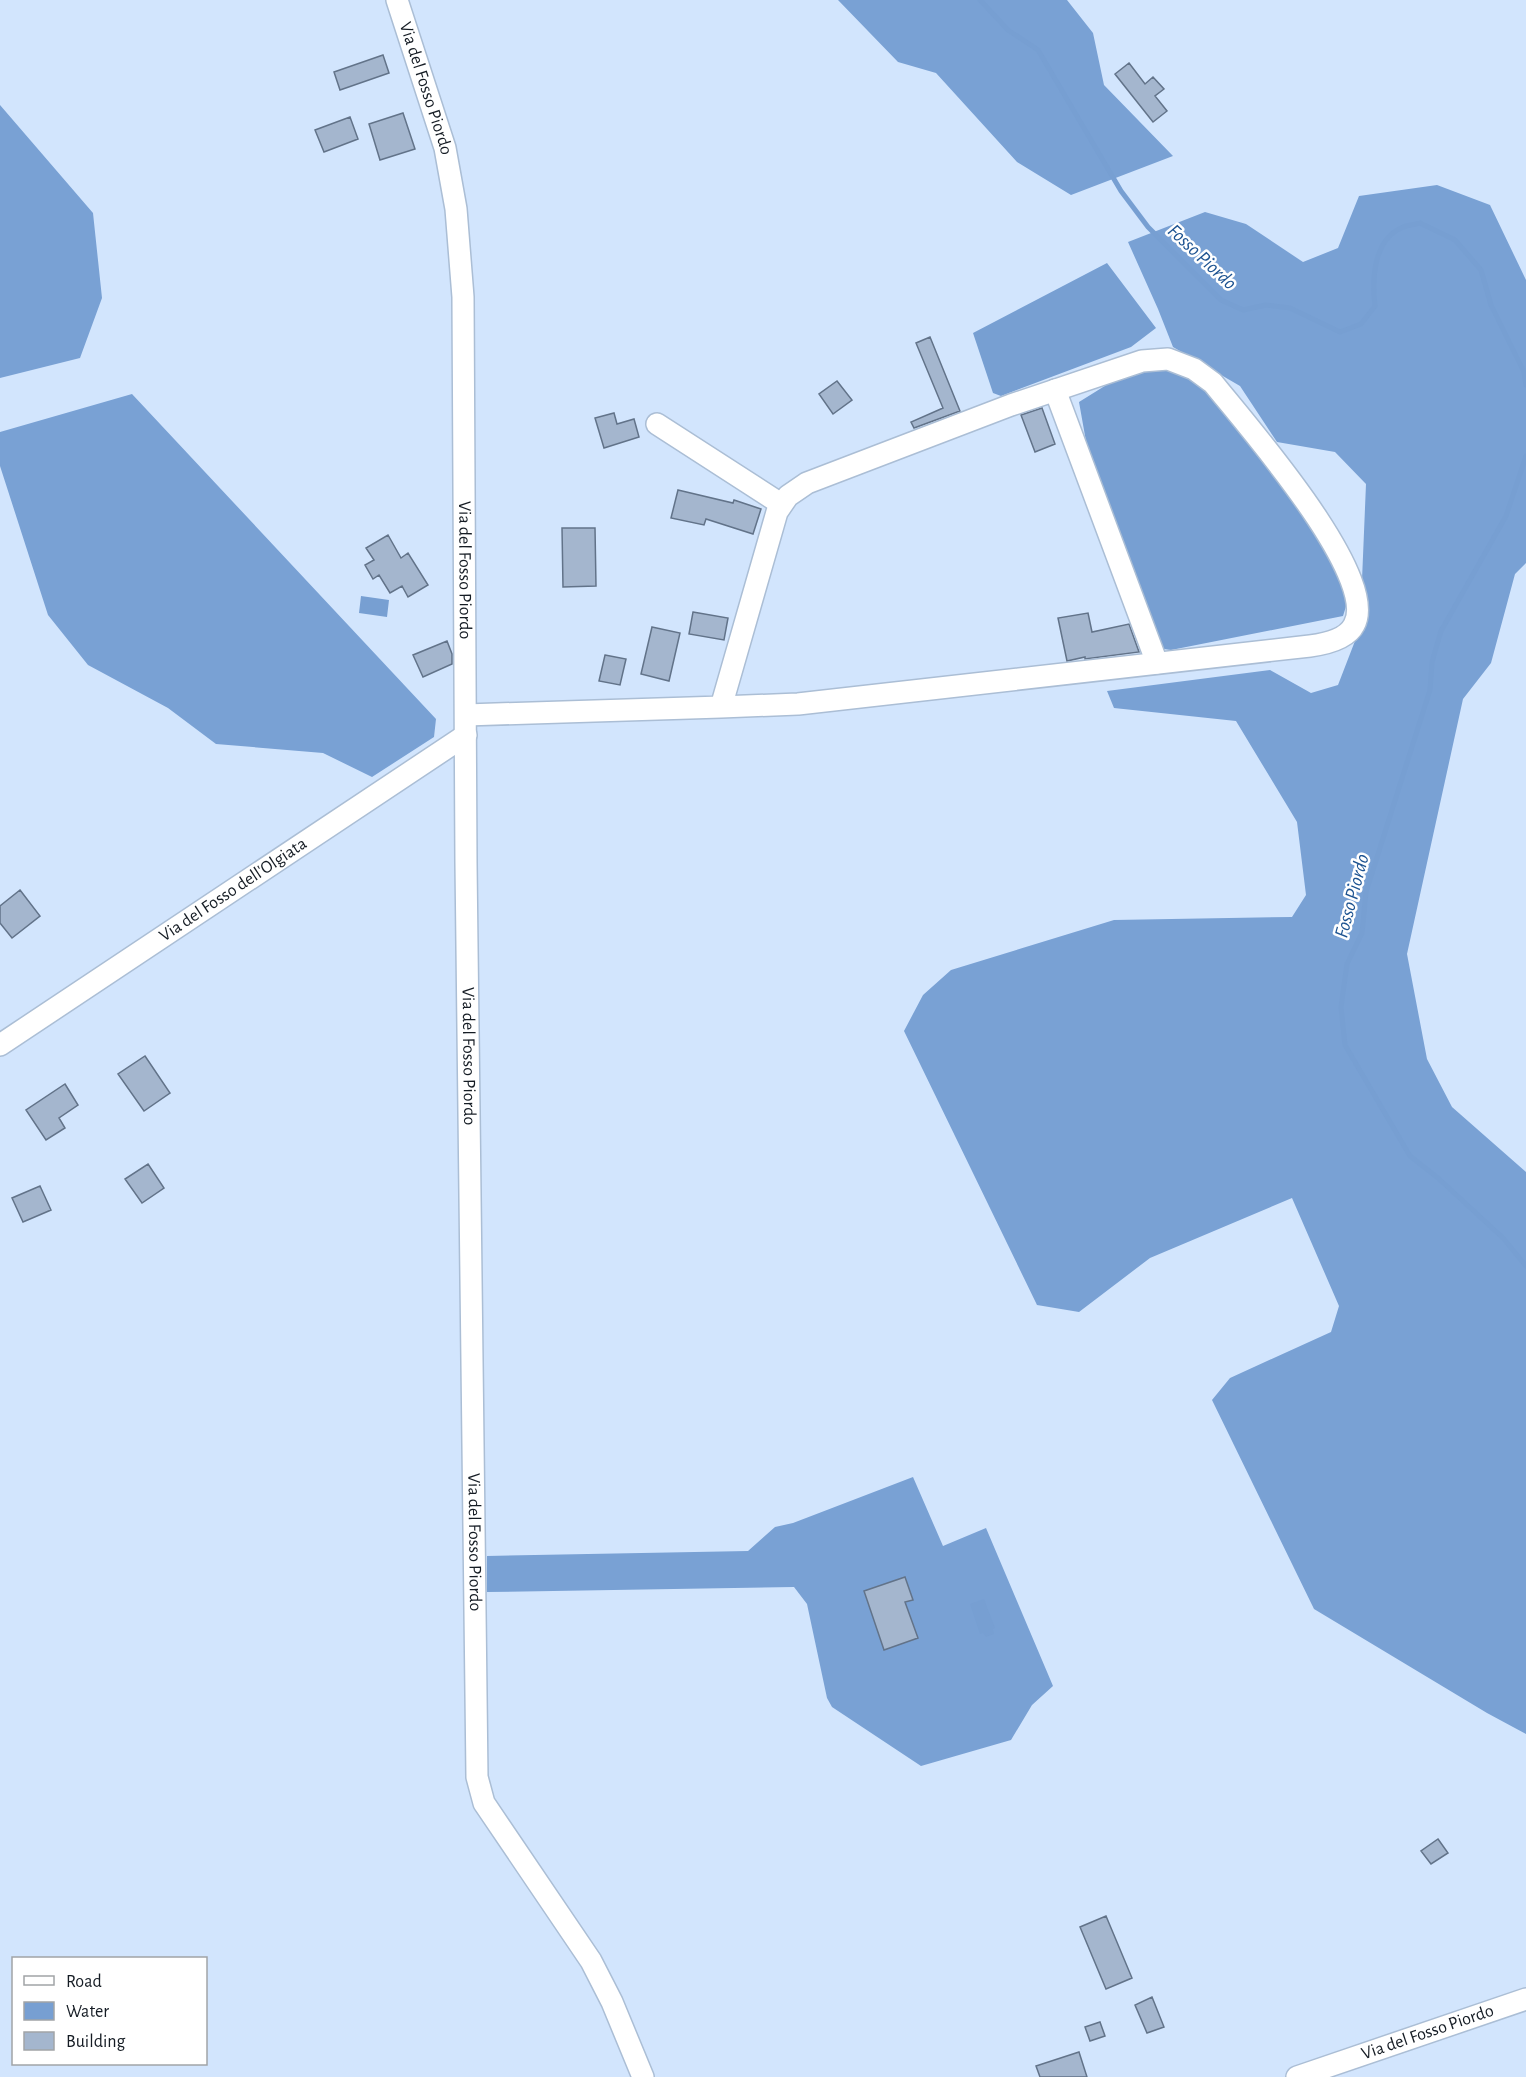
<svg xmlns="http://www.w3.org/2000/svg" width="1526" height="2077" viewBox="0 0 1526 2077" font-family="'Alegreya Sans',sans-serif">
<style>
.forest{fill:#79a1d4}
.water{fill:#779fd2}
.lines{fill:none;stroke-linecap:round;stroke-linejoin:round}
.stream{stroke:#779fd2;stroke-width:5}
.building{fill:#a4b6ce;stroke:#627389;stroke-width:1.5}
.minor-casing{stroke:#abbed5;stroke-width:24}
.minor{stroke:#fff;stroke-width:21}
.labels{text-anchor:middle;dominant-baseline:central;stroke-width:5;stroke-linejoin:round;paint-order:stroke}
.street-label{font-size:18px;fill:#151c24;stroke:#fff}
.water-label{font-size:20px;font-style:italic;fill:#1d5391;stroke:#fff}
</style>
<rect width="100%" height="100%" fill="#d2e5fd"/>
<!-- forest -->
<path class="forest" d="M 838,0 L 1067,0 L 1093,33 L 1104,85 L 1173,156 L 1071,195 L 1017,162 L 936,73 L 898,62 Z
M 0,105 L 93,213 L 102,298 L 80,358 L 0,378 Z
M 1437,185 L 1490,205 L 1526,280 L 1526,563 L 1515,574 L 1491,663 L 1463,699 L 1407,954 L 1427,1059 L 1452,1107 L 1526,1172 L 1526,1734 L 1487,1713 L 1314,1609 L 1212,1400 L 1230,1378 L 1331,1332 L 1339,1306 L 1292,1198 L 1150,1258 L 1079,1312 L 1037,1305 L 904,1031 L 923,995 L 951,970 L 1114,920 L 1292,917 L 1306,895 L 1297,822 L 1236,721 L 1114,708 L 1107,691 L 1270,670 L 1311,693 L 1338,685 L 1360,628 L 1366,484 L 1335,452 L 1277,442 L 1240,386 L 1173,347 L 1158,309 L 1128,242 L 1205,212 L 1246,224 L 1303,262 L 1338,248 L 1359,196 Z
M 132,394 L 436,719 L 434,737 L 372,777 L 323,753 L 216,744 L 168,708 L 88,665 L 48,615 L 0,466 L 0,432 Z
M 913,1477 L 943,1546 L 986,1528 L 1053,1686 L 1032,1705 L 1011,1740 L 921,1766 L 832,1707 L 827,1698 L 807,1604 L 794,1587 L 487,1592 L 487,1556 L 748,1551 L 775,1527 L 793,1523 Z"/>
<!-- water -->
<path class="water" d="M 1107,263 L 1156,328 L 1131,347 L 1001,396 L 993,393 L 973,333 Z
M 1154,368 L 1172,369 L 1194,378 L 1282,480 L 1340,568 L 1349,597 L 1343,616 L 1171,650 L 1157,648 L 1092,475 L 1079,402 L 1124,374 Z
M 361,596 L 389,600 L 387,617 L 359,613 Z
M 984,1599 L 995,1628 L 993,1629 L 994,1634 L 986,1637 L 983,1633 L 980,1634 L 970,1604 Z"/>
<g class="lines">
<!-- stream -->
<path class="stream" d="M 980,0 L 1008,30 L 1038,50 L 1121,191 L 1148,227 L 1221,300 L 1243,310 L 1266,305 L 1290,308 L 1340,332 L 1361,324 L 1375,306 C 1372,280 1373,241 1401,228 C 1407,225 1414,225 1420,223 L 1455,240 L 1481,270 L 1491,305 L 1524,372 L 1526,385
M 1526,456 L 1506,516 L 1441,631 L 1432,662 L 1430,690 L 1366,892 L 1362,933 L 1347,964 L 1341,1007 L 1345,1045 L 1410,1156 L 1438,1178 L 1503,1238 L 1526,1266"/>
</g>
<!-- building -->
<path class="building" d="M 383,55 L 389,73 L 340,90 L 334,72 Z
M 1129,63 L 1145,84 L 1153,77 L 1164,89 L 1155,96 L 1167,111 L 1153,122 L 1115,74 Z
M 403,113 L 415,149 L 380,160 L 369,124 Z
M 350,117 L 358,139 L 324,152 L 315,130 Z
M 930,337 L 960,411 L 914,428 L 911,422 L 943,408 L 916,343 Z
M 837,381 L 852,400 L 833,414 L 819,394 Z
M 1042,408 L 1055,444 L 1035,452 L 1021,415 Z
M 614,413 L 617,424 L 634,419 L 639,437 L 604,448 L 595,418 Z
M 678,490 L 733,503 L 734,500 L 761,509 L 753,534 L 706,519 L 704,525 L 671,518 Z
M 562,528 L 595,528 L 596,586 L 563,587 Z
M 388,535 L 401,558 L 408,553 L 428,585 L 408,597 L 402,586 L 390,593 L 379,575 L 373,579 L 365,565 L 374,560 L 366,548 Z
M 693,612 L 728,618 L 724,640 L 689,634 Z
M 1088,613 L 1092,632 L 1129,624 L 1139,652 L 1085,659 L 1085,657 L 1067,661 L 1058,618 Z
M 652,627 L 680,633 L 669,681 L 641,674 Z
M 447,641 L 452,654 L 452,664 L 423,677 L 413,655 Z
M 605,655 L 626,659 L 620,685 L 599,681 Z
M 20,890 L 40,916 L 12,938 L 0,923 L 0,906 Z
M 145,1056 L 170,1093 L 144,1111 L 118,1074 Z
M 65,1084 L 78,1105 L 59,1118 L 65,1128 L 46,1140 L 26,1110 Z
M 148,1164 L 164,1188 L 142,1203 L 125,1179 Z
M 40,1186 L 51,1210 L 23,1222 L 12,1198 Z
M 905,1577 L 913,1600 L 905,1602 L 918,1638 L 884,1650 L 864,1591 Z
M 1438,1839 L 1448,1853 L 1431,1864 L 1421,1851 Z
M 1106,1916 L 1132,1978 L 1106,1989 L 1080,1927 Z
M 1152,1997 L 1164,2027 L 1147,2033 L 1135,2005 Z
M 1100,2022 L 1105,2036 L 1090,2041 L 1085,2027 Z
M 1079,2052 L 1087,2077 L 1040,2077 L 1036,2066 Z"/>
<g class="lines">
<defs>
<g id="minor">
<path id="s1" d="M 397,0 L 445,148 L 456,209 L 463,297 L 466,863 L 477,1777 L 484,1803 L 591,1961 L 612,2002 L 643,2077"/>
<path d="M 1055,390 L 1157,663"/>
<path d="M 657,424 L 781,504"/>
<path d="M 466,715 L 721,707 L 798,704 L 1310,646 C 1325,644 1347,639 1354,625 C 1381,577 1244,422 1213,383 L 1194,369 L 1168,359 L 1142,361 L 1011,405 L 807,483 L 788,496 L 777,512 L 721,707"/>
<path id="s2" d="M 0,1045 L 466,735"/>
<path id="s3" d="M 1297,2077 L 1526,1999"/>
</g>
</defs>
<!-- minor casing -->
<use href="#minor" class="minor-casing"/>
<!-- minor -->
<use href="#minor" class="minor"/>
</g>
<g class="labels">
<!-- street labels -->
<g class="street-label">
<text stroke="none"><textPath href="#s1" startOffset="93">Via del Fosso Piordo</textPath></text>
<text stroke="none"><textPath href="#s1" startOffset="579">Via del Fosso Piordo</textPath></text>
<text stroke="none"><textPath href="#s2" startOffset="280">Via del Fosso dell'Olgiata</textPath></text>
<text stroke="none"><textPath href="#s1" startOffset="1065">Via del Fosso Piordo</textPath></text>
<text stroke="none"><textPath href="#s1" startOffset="1551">Via del Fosso Piordo</textPath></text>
<text stroke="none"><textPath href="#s3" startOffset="138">Via del Fosso Piordo</textPath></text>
</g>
<!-- water labels -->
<g class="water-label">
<text transform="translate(1202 257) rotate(43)">Fosso Piordo</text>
<text transform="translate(1352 896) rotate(-75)">Fosso Piordo</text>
</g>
</g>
<!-- legend -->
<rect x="12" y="1957" width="195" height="108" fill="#ffffff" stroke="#a1a4a7" stroke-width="1.5"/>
<rect x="24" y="1976" width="30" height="9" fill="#ffffff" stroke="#a1a4a7" stroke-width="1.5"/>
<text x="66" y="1987" font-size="18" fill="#151c24">Road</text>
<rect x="24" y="2002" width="30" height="18" fill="#779fd2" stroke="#a1a4a7" stroke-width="1.5"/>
<text x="66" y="2017" font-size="18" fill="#151c24">Water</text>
<rect x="24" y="2032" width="30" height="18" fill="#a4b6ce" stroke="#a1a4a7" stroke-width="1.5"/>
<text x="66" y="2047" font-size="18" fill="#151c24">Building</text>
</svg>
